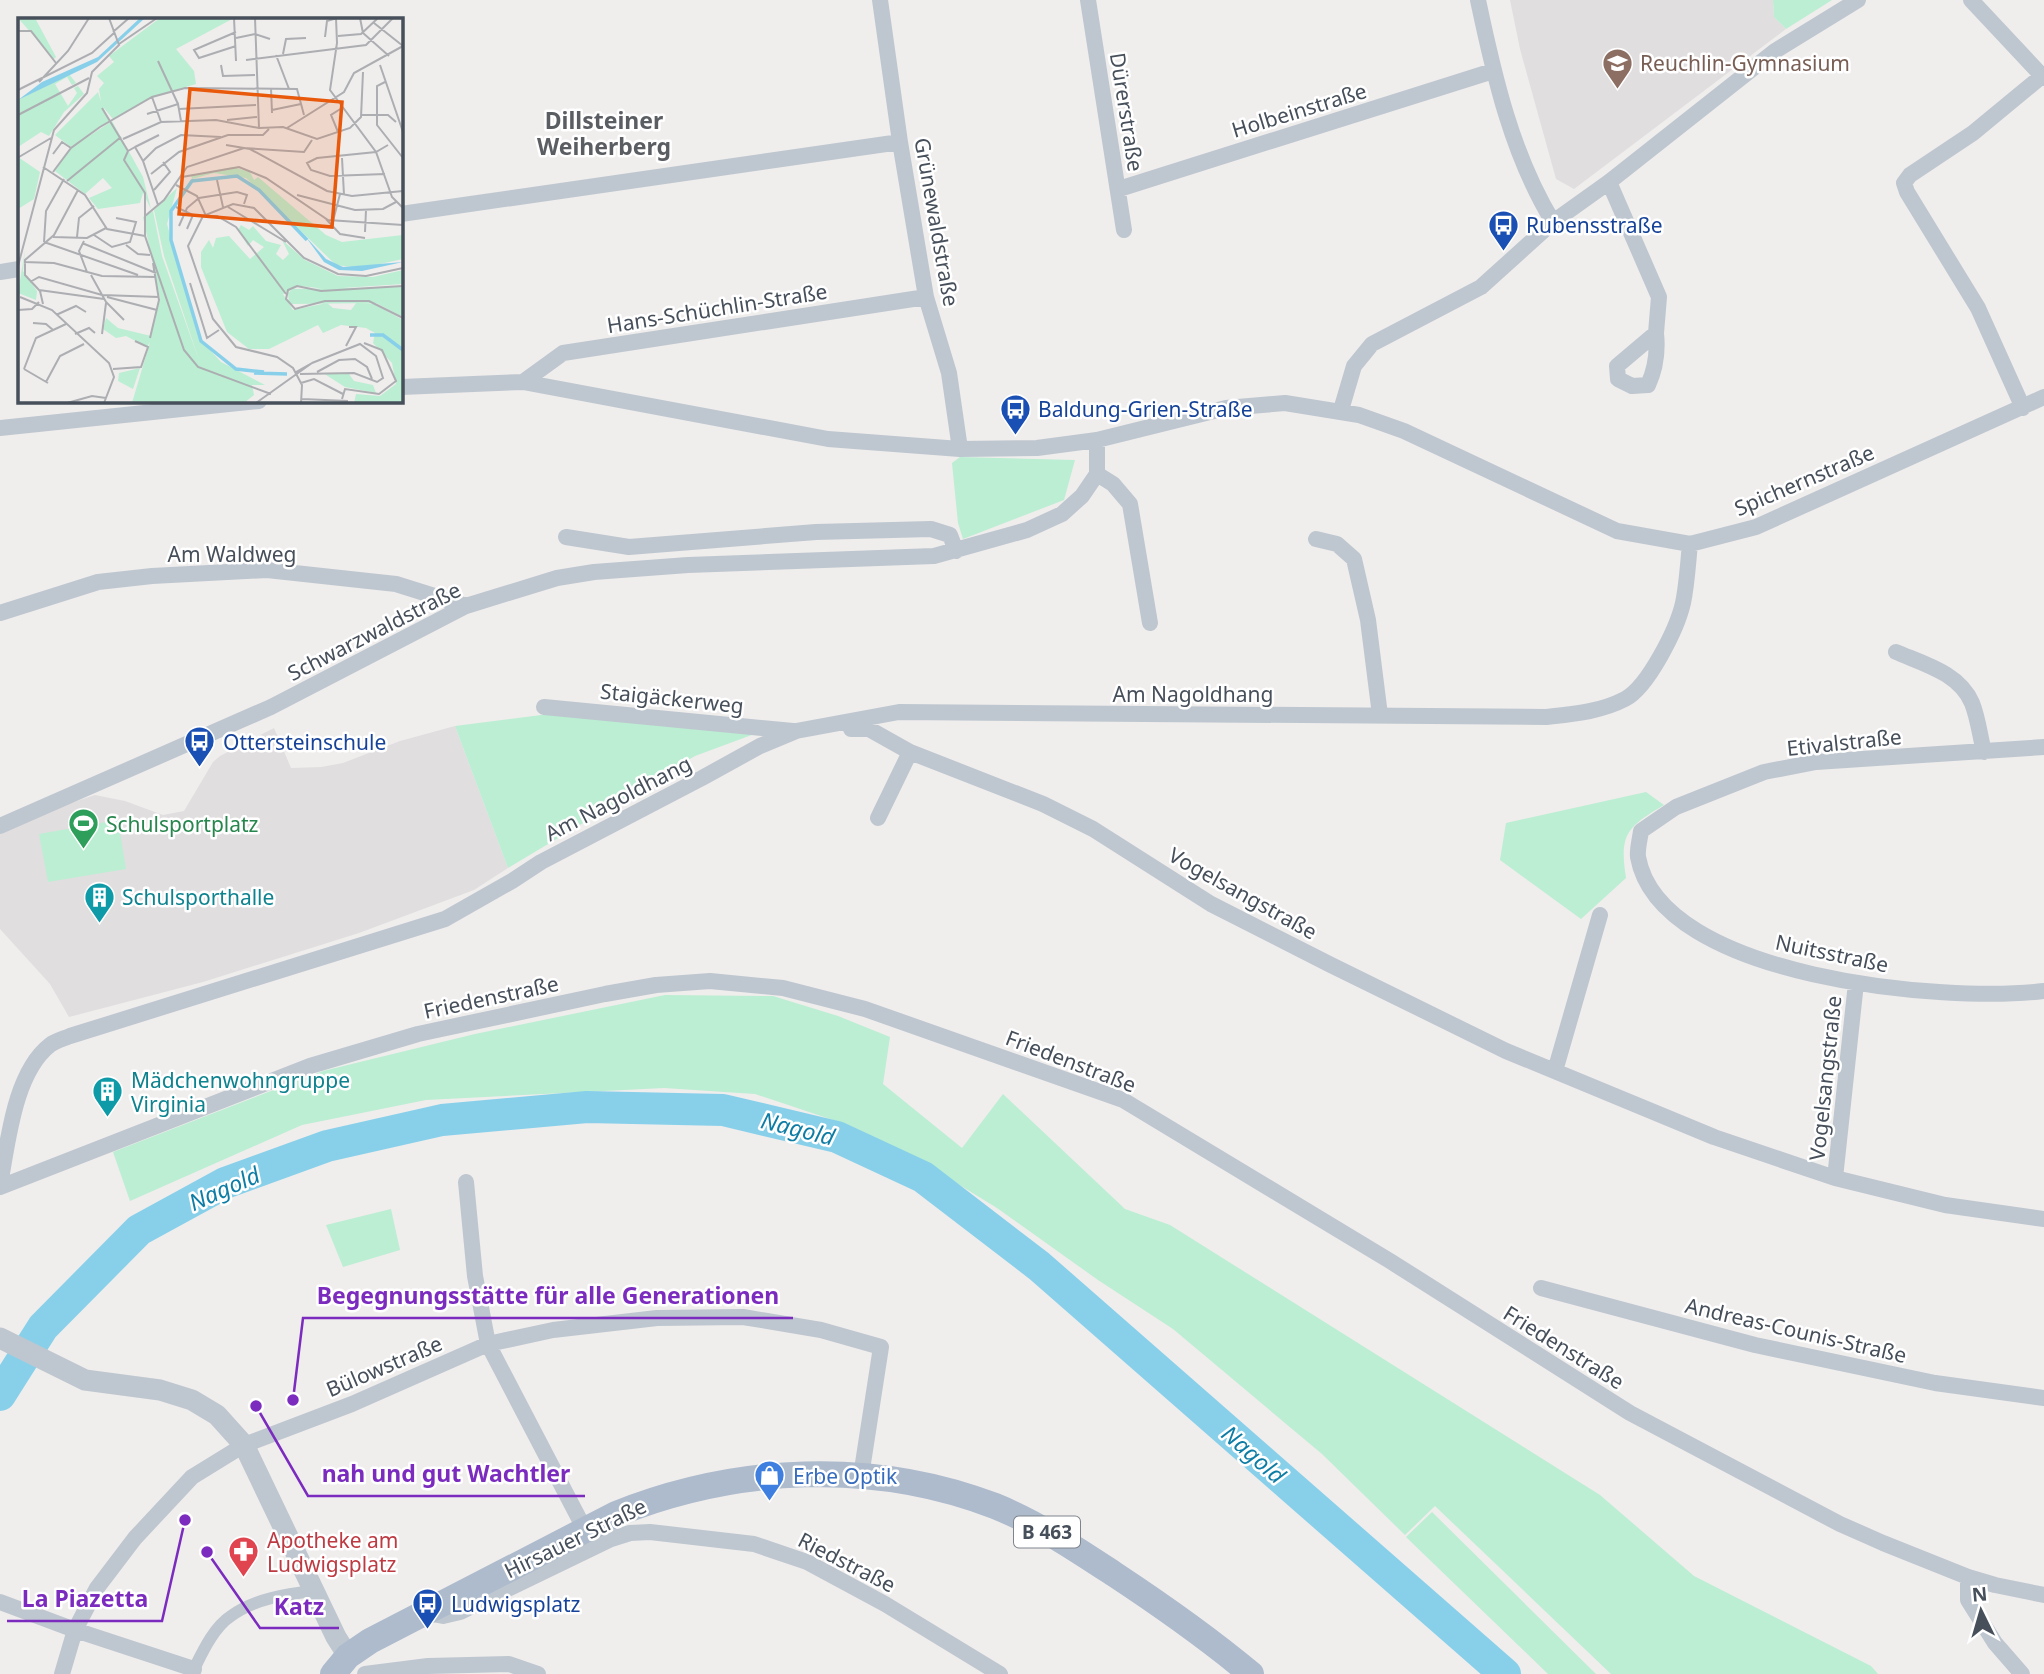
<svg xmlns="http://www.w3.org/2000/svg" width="2044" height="1674" viewBox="0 0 2044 1674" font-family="'Noto Sans',sans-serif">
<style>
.education{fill:#e1dedf}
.green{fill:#bbeed2}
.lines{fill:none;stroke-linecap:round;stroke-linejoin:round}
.river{stroke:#88d0ea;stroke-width:32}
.pedestrian{stroke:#bec7cf;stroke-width:12}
.minor{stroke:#bec7cf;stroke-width:16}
.tertiary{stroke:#bec7cf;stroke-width:21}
.primary{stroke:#adbbcc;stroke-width:26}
.labels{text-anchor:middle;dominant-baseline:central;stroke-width:5;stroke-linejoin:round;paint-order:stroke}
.shield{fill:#fff;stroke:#7e848c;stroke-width:2}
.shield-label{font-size:19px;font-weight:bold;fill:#464f5a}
.education-label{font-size:21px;fill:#785e54;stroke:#fff;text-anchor:start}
.street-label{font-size:21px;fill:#464f5a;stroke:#fff}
.transit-label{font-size:21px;fill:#164399;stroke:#fff;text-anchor:start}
.leisure-label{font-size:21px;fill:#27864d;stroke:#fff;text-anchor:start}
.culture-label{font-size:21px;fill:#0d838f;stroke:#fff;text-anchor:start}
.shop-label{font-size:21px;fill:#366cbe;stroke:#fff;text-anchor:start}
.health-label{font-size:21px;fill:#be3a42;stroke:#fff;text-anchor:start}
.neighbourhood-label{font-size:23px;font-weight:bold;fill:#5a5d62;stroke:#fff}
.water-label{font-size:23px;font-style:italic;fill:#0e7da5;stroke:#fff}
.inset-river{fill:none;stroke:#88d0ea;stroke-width:3.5}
.inset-road{fill:none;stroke:#acaeb2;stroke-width:2}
.view{fill:#e8590c;fill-opacity:0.15;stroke:#e8590c;stroke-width:3.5}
.inset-edge{fill:none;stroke:#464f5a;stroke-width:3.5}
.leader{fill:none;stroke:#7b2cbf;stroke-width:2.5}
.callout-dot{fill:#7b2cbf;stroke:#fff;stroke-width:2.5}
.callout-label{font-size:23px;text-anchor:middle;font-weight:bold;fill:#7b2cbf;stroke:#fff;stroke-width:5;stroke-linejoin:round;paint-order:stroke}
</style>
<rect width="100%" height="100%" fill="#f0eded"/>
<!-- education -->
<path class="education" d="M 1510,0 L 1773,0 L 1774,17 L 1786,29 L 1574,189 L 1556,179 L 1520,49 Z
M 455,726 L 508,868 L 474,890 L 359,933 L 203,982 L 69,1017 L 50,984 L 0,929 L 0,833 L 53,809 L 95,795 L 125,801 L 163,815 L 184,811 L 213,762 L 220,756 L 274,728 L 291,768 L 321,767 L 343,763 L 400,741 Z"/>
<!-- green -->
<path class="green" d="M 1773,0 L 1832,0 L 1786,29 L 1774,17 Z
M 960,457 L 1075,460 L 1064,500 L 963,539 L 958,523 L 952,463 Z
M 549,714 L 757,733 L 695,756 L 508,868 L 455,726 Z
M 1646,792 L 1664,805 C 1627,827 1619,834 1626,878 L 1581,919 L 1500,860 L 1506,823 Z
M 118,820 L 126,869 L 48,882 L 39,834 Z
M 665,995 L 773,996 L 838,1016 L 890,1037 L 883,1084 L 962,1148 L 1003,1094 L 1125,1209 L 1170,1225 L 1600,1495 L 1694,1576 L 1871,1666 L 1878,1674 L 1611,1674 L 1435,1506 L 1405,1535 L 1322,1454 L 1173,1329 L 1098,1280 L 997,1208 L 927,1165 L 851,1126 L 755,1094 L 664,1088 L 426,1100 L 302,1125 L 130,1201 L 113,1152 L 323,1071 L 475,1034 Z
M 391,1209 L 400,1250 L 343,1267 L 326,1225 Z
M 1432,1512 L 1596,1674 L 1548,1674 L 1406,1537 Z"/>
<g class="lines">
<!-- river -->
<path class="river" d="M 0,1395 L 43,1327 L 139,1230 L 225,1183 L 327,1146 L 442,1120 L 587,1107 L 723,1110 L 837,1137 L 923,1177 L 1039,1266 L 1505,1674"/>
<!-- pedestrian -->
<path class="pedestrian" d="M 194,1669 C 203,1651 214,1627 231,1616 C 254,1599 286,1594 314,1591"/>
<!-- minor -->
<path class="minor" d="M 880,0 L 900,142 L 926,297 L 949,373 L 960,449
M 1088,0 L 1124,230
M 1478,0 C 1494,76 1512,155 1553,222
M 1971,0 L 2044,78
M 1609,182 L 1659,297 L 1656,333 L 1617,366 L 1618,379 L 1632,386 L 1648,385 C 1656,368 1658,352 1656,333
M 1119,189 L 1493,71
M 401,214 L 900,142
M 0,272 L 19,269
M 523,382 L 563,353 L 926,297
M 401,387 L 523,382 L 828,439 L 960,449 L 1037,448 L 1097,440 L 1226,408 L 1285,403 L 1359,415 L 1404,431 L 1617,531 L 1690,544 L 1756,527 L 2044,397
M 2023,408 L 1978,308 L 1907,192 L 1904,183 L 1910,175 L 1973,133 L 2042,76
M 1341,410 L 1354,366 L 1372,344 L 1481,287 L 1553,222 L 1609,182 L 1775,51 L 1858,0
M 0,428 L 259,401
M 1097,474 L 1113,484 L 1130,504 L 1150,623
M 566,537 L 629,547 L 816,532 L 931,529 L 950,535 L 956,551
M 1316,539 L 1337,544 L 1354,559 L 1368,620 L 1380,715
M 0,613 L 98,582 L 152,576 L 267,570 L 396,584 L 466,606
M 1896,652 C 1924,664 1959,673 1972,703 C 1978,718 1980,736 1984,752
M 544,707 L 793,731
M 851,729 L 869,729 L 910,752 L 1043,804 L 1093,829 L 1211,904 L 1331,965 L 1506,1051 L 1714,1137 L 1835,1178 L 1945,1205 L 2044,1219
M 2044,747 L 1816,762 L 1764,772 L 1676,807 L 1641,831 C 1640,839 1637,849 1638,857 C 1660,979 1947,1003 2044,991
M 878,818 L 910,752
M 0,826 L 271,707 L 466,606 L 557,578 L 594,572 L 688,565 L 934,556 L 1027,530 L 1062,514 L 1082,496 L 1097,474 L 1097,440
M 1555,1071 L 1600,915
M 1835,1178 L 1856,983
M 466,1182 L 475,1276 L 488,1344 L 585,1530
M 0,1184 C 8,1143 14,1073 50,1045 C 55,1041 63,1039 70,1036 L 445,919 L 512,881 L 541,862 L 702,778 L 760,746 L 796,731 L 899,712 L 1546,717 C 1573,714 1600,712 1625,699 C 1648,687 1677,629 1683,603 C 1687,584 1688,563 1690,544
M 0,1187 L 310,1066 L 418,1034 L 605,994 L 656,985 L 710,981 L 783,988 L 865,1009 L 1123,1100 L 1390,1261 L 1630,1413 L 1840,1524 L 1883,1543 L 1968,1577 L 1995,1585 L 2044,1595
M 1541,1288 L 1755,1345 L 1935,1383 L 2044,1398
M 1968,1577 L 1968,1600 L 1995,1643 L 2022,1674
M 0,1602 L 75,1630 L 194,1669 L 192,1674
M 432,1614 L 443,1616 L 460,1612 L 611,1539 L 630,1533 L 650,1532 L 754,1544 L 807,1562 L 885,1604 L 1000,1674
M 62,1674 L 75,1630 L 97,1588 L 135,1538 L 192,1477 L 244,1445 L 352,1404 L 488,1344 L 553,1330 L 657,1318 L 743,1317 L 821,1330 L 881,1347 L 861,1476
M 365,1674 L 428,1666 L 509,1664 L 538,1674"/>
<!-- tertiary -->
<path class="tertiary" d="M 0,1338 L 85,1380 L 160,1390 L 192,1400 L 217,1415 L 244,1445 L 336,1637 L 348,1656"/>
<!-- primary -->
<path class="primary" d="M 333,1674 L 348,1656 L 370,1641 L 616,1514 C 736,1466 873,1459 995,1506 C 1037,1523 1076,1549 1114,1574 C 1161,1605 1208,1638 1251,1674"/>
</g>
<!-- icons -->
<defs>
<symbol id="school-pin" viewBox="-11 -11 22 30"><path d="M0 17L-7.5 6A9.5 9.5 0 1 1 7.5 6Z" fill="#8d6e63" stroke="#fff"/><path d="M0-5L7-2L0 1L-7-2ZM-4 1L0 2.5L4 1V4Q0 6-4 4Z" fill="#fff"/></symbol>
<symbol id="bus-pin" viewBox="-11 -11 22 30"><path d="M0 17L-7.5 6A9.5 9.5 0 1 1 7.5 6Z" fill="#1a4fb4" stroke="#fff"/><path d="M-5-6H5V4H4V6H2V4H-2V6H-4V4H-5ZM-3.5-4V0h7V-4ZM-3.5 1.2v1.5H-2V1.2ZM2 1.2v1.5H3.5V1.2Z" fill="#fff"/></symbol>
<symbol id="stadium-pin" viewBox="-11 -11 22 30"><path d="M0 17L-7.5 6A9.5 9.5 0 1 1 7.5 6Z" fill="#2e9e5b" stroke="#fff"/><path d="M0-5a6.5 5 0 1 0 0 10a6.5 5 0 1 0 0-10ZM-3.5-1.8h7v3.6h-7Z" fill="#fff"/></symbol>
<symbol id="building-pin" viewBox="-11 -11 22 30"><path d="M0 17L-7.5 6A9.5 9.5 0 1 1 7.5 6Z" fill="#0f9aa8" stroke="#fff"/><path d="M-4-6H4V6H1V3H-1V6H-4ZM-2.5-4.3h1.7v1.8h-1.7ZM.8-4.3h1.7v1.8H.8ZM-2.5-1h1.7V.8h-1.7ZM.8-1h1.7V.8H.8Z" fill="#fff"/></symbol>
<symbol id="shop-pin" viewBox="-11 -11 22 30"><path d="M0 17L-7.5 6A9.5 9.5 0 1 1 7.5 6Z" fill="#3f7fe0" stroke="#fff"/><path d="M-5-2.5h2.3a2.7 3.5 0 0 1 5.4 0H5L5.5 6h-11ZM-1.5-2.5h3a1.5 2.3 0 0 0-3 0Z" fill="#fff"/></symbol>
<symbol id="pharmacy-pin" viewBox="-11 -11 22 30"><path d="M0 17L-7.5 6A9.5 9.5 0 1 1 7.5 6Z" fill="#e0444e" stroke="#fff"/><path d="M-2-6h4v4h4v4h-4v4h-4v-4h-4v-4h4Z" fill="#fff"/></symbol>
</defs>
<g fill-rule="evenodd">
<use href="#school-pin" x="1600" y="46" width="35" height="47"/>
<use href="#bus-pin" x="1486" y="208" width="35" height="47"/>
<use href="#bus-pin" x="998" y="392" width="35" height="47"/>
<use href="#bus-pin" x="182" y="724" width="35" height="47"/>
<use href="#stadium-pin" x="66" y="806" width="35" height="47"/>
<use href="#building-pin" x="82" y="880" width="35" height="47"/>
<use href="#building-pin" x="90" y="1074" width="35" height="47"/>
<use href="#shop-pin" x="752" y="1458" width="35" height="47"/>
<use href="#pharmacy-pin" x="226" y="1534" width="35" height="47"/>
<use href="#bus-pin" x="410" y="1586" width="35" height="47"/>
</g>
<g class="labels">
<!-- shield labels -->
<rect class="shield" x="1014" y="1516.5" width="66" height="31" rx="5"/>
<g class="shield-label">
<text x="1047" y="1532">B 463</text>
</g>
<!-- education labels -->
<g class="education-label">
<text x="1640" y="63">Reuchlin-Gymnasium</text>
</g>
<!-- street labels -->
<g class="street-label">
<text transform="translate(1299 110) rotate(-17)">Holbeinstraße</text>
<text transform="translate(1127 112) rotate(81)">Dürerstraße</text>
<text transform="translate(937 222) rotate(80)">Grünewaldstraße</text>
<text transform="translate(717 308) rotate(-9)">Hans-Schüchlin-Straße</text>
<text transform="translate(1804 480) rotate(-23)">Spichernstraße</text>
<text x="232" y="554">Am Waldweg</text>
<text transform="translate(374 631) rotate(-27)">Schwarzwaldstraße</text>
<text x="1193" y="694">Am Nagoldhang</text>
<text transform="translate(672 698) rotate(6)">Staigäckerweg</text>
<text transform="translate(1844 742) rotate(-6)">Etivalstraße</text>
<text transform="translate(618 798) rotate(-27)">Am Nagoldhang</text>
<text transform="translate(1243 893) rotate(29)">Vogelsangstraße</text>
<text transform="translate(1832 953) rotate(12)">Nuitsstraße</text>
<text transform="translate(491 997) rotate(-12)">Friedenstraße</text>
<text transform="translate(1071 1061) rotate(21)">Friedenstraße</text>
<text transform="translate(1825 1078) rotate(-84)">Vogelsangstraße</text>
<text transform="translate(1796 1330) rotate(13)">Andreas-Counis-Straße</text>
<text transform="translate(1564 1347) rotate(32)">Friedenstraße</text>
<text transform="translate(384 1366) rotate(-23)">Bülowstraße</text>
<text transform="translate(575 1538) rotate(-26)">Hirsauer Straße</text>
<text transform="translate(847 1562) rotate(27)">Riedstraße</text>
</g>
<!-- transit labels -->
<g class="transit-label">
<text x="1526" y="225">Rubensstraße</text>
<text x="1038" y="409">Baldung-Grien-Straße</text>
<text x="223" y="742">Ottersteinschule</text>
<text x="451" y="1604">Ludwigsplatz</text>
</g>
<!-- leisure labels -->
<g class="leisure-label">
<text x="106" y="824">Schulsportplatz</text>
</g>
<!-- culture labels -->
<g class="culture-label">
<text x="122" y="897">Schulsporthalle</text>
<text x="131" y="1080">Mädchenwohngruppe<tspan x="131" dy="24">Virginia</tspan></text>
</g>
<!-- shop labels -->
<g class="shop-label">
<text x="793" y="1476">Erbe Optik</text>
</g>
<!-- health labels -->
<g class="health-label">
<text x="267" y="1540">Apotheke am<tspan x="267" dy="24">Ludwigsplatz</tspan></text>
</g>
<!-- neighbourhood labels -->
<g class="neighbourhood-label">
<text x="604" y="120">Dillsteiner<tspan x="604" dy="26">Weiherberg</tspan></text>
</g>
<!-- water labels -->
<g class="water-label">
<text transform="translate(798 1128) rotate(14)">Nagold</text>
<text transform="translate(224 1188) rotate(-24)">Nagold</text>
<text transform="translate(1254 1454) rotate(41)">Nagold</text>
</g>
</g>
<!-- overview -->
<g transform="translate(18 18)">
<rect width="385" height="385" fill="#f0eded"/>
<path d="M 0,0 L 17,0 L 38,39 L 36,41 ZM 142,0 L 216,0 L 158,31 L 176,53 L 178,66 L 133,79 L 95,101 L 85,89 L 91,103 L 53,129 L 37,117 L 80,74 L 83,84 L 81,71 L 86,65 L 79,58 L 96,44 L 91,38 ZM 51,56 L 58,65 L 54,67 L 49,59 L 37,66 L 50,88 L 59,75 L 56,70 L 60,68 L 66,76 L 46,94 L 31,118 L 23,114 L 0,129 L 0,82 ZM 94,103 L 125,159 L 133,191 L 125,175 L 122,185 L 80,191 L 71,180 L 94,170 L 85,160 L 67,176 L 37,153 L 53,130 ZM 0,139 L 22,154 L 16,181 L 0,191 ZM 215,149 L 232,154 L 236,162 L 240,159 L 308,217 L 324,224 L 385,217 L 385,241 L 343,250 L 318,247 L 228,160 L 196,155 L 174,161 L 173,157 ZM 159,170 L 149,206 L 180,319 L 203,344 L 247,367 L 234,367 L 236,377 L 226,385 L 114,385 L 132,324 L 129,329 L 108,318 L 98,320 L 85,311 L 88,300 L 100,310 L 133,318 L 142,280 L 125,199 L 135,193 L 144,238 L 182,345 L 146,238 L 136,192 ZM 223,207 L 231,212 L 235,208 L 248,223 L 263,227 L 258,236 L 265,242 L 271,236 L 264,222 L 287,242 L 320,258 L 355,259 L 385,252 L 385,266 L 309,271 L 282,268 L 265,276 L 275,292 L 309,285 L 315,290 L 333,292 L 339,284 L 356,286 L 385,302 L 385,385 L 336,385 L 338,376 L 362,378 L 378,366 L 374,345 L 355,325 L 357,315 L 348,310 L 323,307 L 305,315 L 300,307 L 251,331 L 231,331 L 209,314 L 183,249 L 183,234 L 191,222 L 195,230 L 198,220 L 211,218 L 232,241 L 246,229 L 235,222 L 230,228 L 220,212 ZM 7,232 L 5,253 L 19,273 L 18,282 L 0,275 ZM 385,269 L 385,299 L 358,285 L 271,286 L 270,275 L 275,271 ZM 122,350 L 115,371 L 100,363 L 101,355 ZM 305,355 L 331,356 L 336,363 L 355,367 L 358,375 L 327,369 Z" fill="#bbeed2"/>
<path d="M 122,0 L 127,0 L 79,44 L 0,82 L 24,64 L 80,39 ZM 287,218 L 308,241 L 325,249 L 385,244 L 344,253 L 321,252 L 306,244 Z" fill="#88d0ea"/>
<path class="inset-river" d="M 352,317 L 365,317 L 385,332M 246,354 L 218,351 L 183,323 L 153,222 L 153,193 L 174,163 L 219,158 L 241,172 L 289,222M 236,355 L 269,356"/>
<path class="inset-road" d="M 216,0 L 218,43M 237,0 L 241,110M 318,0 L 319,25 L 312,72 L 358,134 L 374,179 L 385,190M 342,0 L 345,15 L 371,38M 356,5 L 385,28M 0,13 L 13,13 L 38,45M 95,14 L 111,0M 218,14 L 176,32 L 181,40 L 218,28M 320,18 L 343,16 L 360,0M 307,19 L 309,3 L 319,0M 218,20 L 237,16 L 252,21M 101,26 L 139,0M 265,36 L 268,21 L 288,20M 258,37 L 271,71M 228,42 L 348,27 L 375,0M 140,43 L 160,86M 203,47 L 205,58 L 237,57M 362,47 L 385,114M 21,64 L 50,33 L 71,0M 367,64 L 359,68 L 359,107 L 385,140M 253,70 L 254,95M 0,72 L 74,35 L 96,15M 134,79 L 143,104M 84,90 L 110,133M 161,91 L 238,87M 254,92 L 283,86M 129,96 L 160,86 L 163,103M 0,97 L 71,60M 344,97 L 370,97 L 378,104M 209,102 L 239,99M 269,110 L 326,74 L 336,55 L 385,28M 320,114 L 313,97 L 324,90M 105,121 L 143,104 L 198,102 L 241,110 L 265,109 L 299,121 L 332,110 L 343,99 L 345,54M 208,127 L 232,131 L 309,173 L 334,178 L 385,173M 117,129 L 141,117M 110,133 L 106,142 L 127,175 L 127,218 L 166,332 L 180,349 L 253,376M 110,133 L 117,129 L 125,143 L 140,187M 35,136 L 44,124 L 53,130M 1,139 L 33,120M 324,140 L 326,177M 125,143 L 138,130 L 163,117 L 203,119M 25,149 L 67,177 L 89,211 L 127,218M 35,154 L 53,130 L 82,109 L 134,79 L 167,70 L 279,71 L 286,97M 133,156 L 161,134 L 210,117 L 245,117 L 251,111M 367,156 L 312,158 L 293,152 L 289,145 L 299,140 L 358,134 L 370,127M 164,159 L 221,149 L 248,160 L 310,202 L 385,207M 199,162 L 205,189M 49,163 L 103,119M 158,167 L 179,178 L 188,198 L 199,198 L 218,209 L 268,276M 136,172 L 152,154 L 145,144M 279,177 L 337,192 L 365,191 L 378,184M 158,189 L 175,197 L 169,211M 210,189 L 268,224M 127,198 L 146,182 L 169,149 L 226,130 L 286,134 L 294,122M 308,201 L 322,216 L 347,220M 315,203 L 322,176M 161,208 L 169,190 L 181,180 L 219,174 L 229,177 L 226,186M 347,214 L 348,192M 76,217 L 94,229 L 112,224 L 118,204 L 98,200M 35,219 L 69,220 L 88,210M 59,219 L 61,200 L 76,188M 66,223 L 61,233 L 69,254M 26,224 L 120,257M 26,224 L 28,193 L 46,161M 64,225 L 138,255M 108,227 L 120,236 L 132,237M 6,244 L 36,245 L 84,258 L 138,259M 0,248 L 36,112 L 69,75 L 74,54 L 101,27 L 91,0M 73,257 L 88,284 L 106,302M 12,264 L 21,259 L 84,277 L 141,279M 172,265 L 189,320 L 201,312M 385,268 L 303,273 L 279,268 L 270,272 L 268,281 L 277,291 L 307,283 L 351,283 L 385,300M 21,272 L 86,281M 2,279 L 34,292 L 91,345 L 96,359 L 86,385M 89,279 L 139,292M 25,286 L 22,273 L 7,257 L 7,242 L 36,217 L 60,172M 0,292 L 14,291 L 21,284M 38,297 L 58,288 L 68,294M 15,305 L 28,306 L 35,312M 57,316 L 71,310 L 77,315M 84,316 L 88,285M 132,320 L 141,282 L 135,245M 328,328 L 338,309 L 331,309M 6,351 L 18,320 L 48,306M 6,351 L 30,365M 95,351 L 123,349 L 130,329 L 117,323M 299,354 L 321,342 L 337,341 L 349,349 L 354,361M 282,356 L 336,355 L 359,364 L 365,360 L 358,338 L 342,326 L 294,345M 28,364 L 42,338 L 66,326M 283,365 L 296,361 L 325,376M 284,381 L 330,383M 324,381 L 327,371 L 361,376 L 378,363 L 364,332 L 346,325M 49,385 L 74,378 L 88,380M 238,385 L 294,345 L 278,354M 283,385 L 284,367 L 275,350 L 259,339 L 218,329 L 195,301 L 170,228 L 185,198 L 215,186 L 236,190 L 286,240 L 320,256 L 348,258 L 385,250"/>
<path class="view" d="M 172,71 L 324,84 L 314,209 L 161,196 Z"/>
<rect width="385" height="385" class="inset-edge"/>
</g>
<!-- callouts -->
<path class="leader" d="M293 1400L303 1318H793M256 1406L308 1496H585M185 1520L162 1621H7M207 1552L260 1628H339"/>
<g class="callout-dot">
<circle cx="293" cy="1400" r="7"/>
<circle cx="256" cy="1406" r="7"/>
<circle cx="185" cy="1520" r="7"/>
<circle cx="207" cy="1552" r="7"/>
</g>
<g class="callout-label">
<text x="548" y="1304">Begegnungsstätte für alle Generationen</text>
<text x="446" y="1482">nah und gut Wachtler</text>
<text x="85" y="1607">La Piazetta</text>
<text x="299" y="1615">Katz</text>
</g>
<!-- north arrow -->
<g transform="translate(1981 1611) rotate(355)" stroke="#ffffff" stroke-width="5" paint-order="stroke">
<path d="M0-5L12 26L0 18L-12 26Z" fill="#464f5a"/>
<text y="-10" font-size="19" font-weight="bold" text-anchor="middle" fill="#464f5a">N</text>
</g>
</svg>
